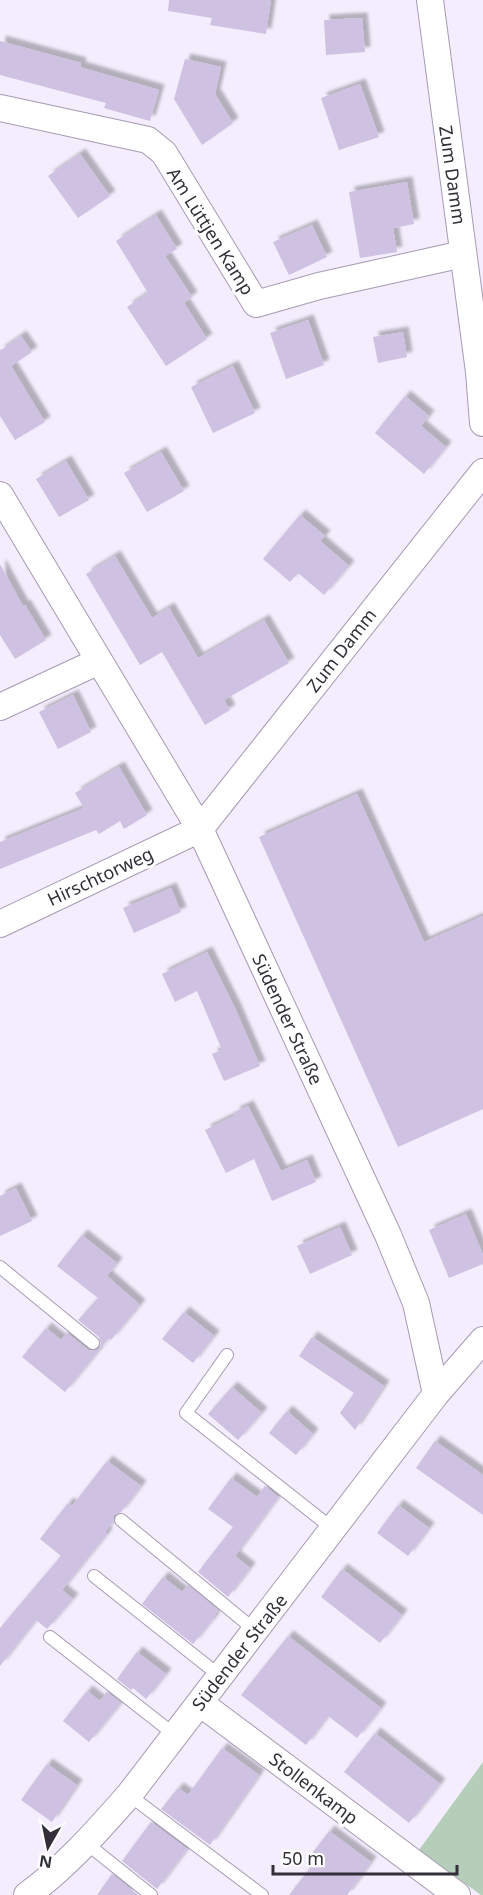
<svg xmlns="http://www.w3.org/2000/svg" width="483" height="1895" viewBox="0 0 483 1895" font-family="'Noto Sans',sans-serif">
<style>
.green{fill:#b5ceb9}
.building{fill:#cec1e1;filter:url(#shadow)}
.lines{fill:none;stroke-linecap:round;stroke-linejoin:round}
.lane-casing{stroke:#a59bb4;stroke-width:14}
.street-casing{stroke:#a59bb4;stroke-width:28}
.lane{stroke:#fff;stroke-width:12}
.street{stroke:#fff;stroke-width:26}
.labels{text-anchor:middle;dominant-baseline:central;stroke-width:6;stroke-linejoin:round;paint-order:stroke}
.street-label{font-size:18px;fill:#332f39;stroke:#fefefe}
</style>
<defs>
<filter id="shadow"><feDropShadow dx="5.5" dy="-5.5" stdDeviation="1.5" flood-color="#0004"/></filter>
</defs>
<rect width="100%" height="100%" fill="#f3edfd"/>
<!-- green -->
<path class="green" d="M 483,1762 L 483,1895 L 481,1895 L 419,1850 Z"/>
<!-- building -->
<path class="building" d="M 169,0 L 271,0 L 266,34 L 210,25 L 212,18 L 168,11 Z
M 362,18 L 365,52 L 326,55 L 324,20 Z
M 0,41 L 81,63 L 80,67 L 159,90 L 150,121 L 104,108 L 106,103 L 0,75 Z
M 185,59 L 221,67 L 215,94 L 233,123 L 202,145 L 174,99 Z
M 360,84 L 379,137 L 339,150 L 321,98 Z
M 80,154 L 110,196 L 78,218 L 48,176 Z
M 407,182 L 414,224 L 393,228 L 397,252 L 360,258 L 349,192 Z
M 156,215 L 177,249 L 165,256 L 192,297 L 184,303 L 207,339 L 166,366 L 127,307 L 148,293 L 116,241 Z
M 312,225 L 327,257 L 289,275 L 273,242 Z
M 308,320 L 324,365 L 286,379 L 270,333 Z
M 403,332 L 407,357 L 378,363 L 373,337 Z
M 21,336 L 32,352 L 11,366 L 45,422 L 15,440 L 0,416 L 0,349 L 1,350 Z
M 233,366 L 255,413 L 213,433 L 191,387 Z
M 405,396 L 429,416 L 421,426 L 446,447 L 424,474 L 375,433 Z
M 161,452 L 184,491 L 147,512 L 124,473 Z
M 66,461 L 89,500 L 59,517 L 36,479 Z
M 300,515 L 325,536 L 320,541 L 349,566 L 324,595 L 298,573 L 290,582 L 263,559 Z
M 115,556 L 152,618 L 169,608 L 198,658 L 264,620 L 289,663 L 224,700 L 230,710 L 205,725 L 162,652 L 140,665 L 86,574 Z
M 0,564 L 23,606 L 25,605 L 46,640 L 15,659 L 0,635 Z
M 73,695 L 91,732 L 58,749 L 39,712 Z
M 119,767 L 147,815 L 124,829 L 120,821 L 99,834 L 96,830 L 0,869 L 0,842 L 84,808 L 75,793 Z
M 357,794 L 424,942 L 483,916 L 483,1109 L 398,1147 L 259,837 Z
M 171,888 L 181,912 L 134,933 L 123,908 Z
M 207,952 L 235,1008 L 260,1066 L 224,1081 L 212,1054 L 222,1050 L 197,991 L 175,1002 L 162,974 Z
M 248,1106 L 281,1171 L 307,1160 L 316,1182 L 272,1201 L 254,1159 L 226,1173 L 205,1130 L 236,1115 L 234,1112 Z
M 16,1188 L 32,1221 L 0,1236 L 0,1196 Z
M 466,1214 L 483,1255 L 483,1264 L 449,1278 L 429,1230 Z
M 340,1227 L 352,1255 L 310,1274 L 297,1246 Z
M 82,1235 L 117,1263 L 107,1276 L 140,1305 L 111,1340 L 109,1338 L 65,1392 L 22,1357 L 46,1328 L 61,1340 L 67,1333 L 88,1350 L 95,1351 L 100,1348 L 101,1344 L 99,1337 L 78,1320 L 98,1298 L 57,1266 Z
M 184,1312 L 214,1336 L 193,1363 L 162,1339 Z
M 312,1337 L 384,1386 L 355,1430 L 340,1413 L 354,1393 L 299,1356 Z
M 232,1387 L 262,1413 L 238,1440 L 208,1414 Z
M 287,1411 L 313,1434 L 296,1455 L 269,1433 Z
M 435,1441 L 483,1475 L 483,1515 L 416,1468 Z
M 107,1461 L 141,1486 L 121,1512 L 114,1515 L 113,1522 L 105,1532 L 107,1534 L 62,1590 L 73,1599 L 47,1629 L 36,1620 L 0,1666 L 0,1628 L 61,1556 L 40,1539 L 68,1503 L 72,1506 Z
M 231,1478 L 257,1497 L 265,1486 L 278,1497 L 235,1556 L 250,1568 L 228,1597 L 198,1572 L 233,1527 L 208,1509 Z
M 398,1505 L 429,1528 L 408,1556 L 377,1533 Z
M 342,1569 L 402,1615 L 380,1643 L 321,1597 Z
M 163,1577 L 182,1592 L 188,1585 L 218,1610 L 213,1617 L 214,1618 L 193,1644 L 142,1604 Z
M 288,1636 L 381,1708 L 357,1738 L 328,1716 L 306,1745 L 241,1695 Z
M 137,1652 L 166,1674 L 146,1699 L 133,1688 L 131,1690 L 117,1679 Z
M 87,1691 L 100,1701 L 107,1692 L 121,1703 L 89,1742 L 63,1721 Z
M 375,1733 L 440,1784 L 409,1823 L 344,1772 Z
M 222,1748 L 259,1775 L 210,1845 L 161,1809 L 178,1788 L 188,1795 Z
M 47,1764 L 77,1785 L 52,1822 L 21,1800 Z
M 151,1822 L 187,1849 L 157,1889 L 122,1861 Z
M 329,1831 L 371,1862 L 347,1895 L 289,1895 L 314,1863 L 308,1859 Z
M 112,1874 L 138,1895 L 97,1895 Z"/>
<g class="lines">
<defs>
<path id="lane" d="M 0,1267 L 93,1343
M 227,1355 L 186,1413 L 333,1529
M 121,1520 L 256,1631
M 94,1576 L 220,1676
M 50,1637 L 175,1735
M 129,1795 L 262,1895
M 86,1843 L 151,1895"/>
<path id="street" d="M 430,0 L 479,372 L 483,423
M 0,108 L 148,140 L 164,153 L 256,304 L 319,286 L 463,254
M 0,495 L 200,829 L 388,1235 L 416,1303 L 436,1394 L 129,1795 C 97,1831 66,1867 27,1895
M 0,707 L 99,661
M 0,924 L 200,829 L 483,472
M 436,1394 L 483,1340
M 200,1703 L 457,1895"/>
</defs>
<!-- lane casing -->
<use href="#lane" class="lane-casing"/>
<!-- street casing -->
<use href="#street" class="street-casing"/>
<!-- lane -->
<use href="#lane" class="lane"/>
<!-- street -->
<use href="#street" class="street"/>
</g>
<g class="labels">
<!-- street labels -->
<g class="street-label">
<text transform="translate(453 175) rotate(82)">Zum Damm</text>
<text transform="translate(211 231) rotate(58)">Am Lüttjen Kamp</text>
<text transform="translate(341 650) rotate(-52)">Zum Damm</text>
<text transform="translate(100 876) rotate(-25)">Hirschtorweg</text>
<text transform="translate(288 1019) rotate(65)">Südender Straße</text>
<text transform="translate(239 1652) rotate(-52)">Südender Straße</text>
<text transform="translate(314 1788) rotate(37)">Stollenkamp</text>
</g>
</g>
<!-- north arrow -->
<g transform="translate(48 1847) rotate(189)" stroke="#fefefe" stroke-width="4.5" paint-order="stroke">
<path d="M0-4.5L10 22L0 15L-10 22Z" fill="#332f39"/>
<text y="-9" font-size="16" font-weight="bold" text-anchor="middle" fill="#332f39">N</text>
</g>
<!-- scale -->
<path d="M273 1865v9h184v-9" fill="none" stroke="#332f39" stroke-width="3"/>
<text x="282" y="1865" font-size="18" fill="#332f39" stroke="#fefefe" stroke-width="4.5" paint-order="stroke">50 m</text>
</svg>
